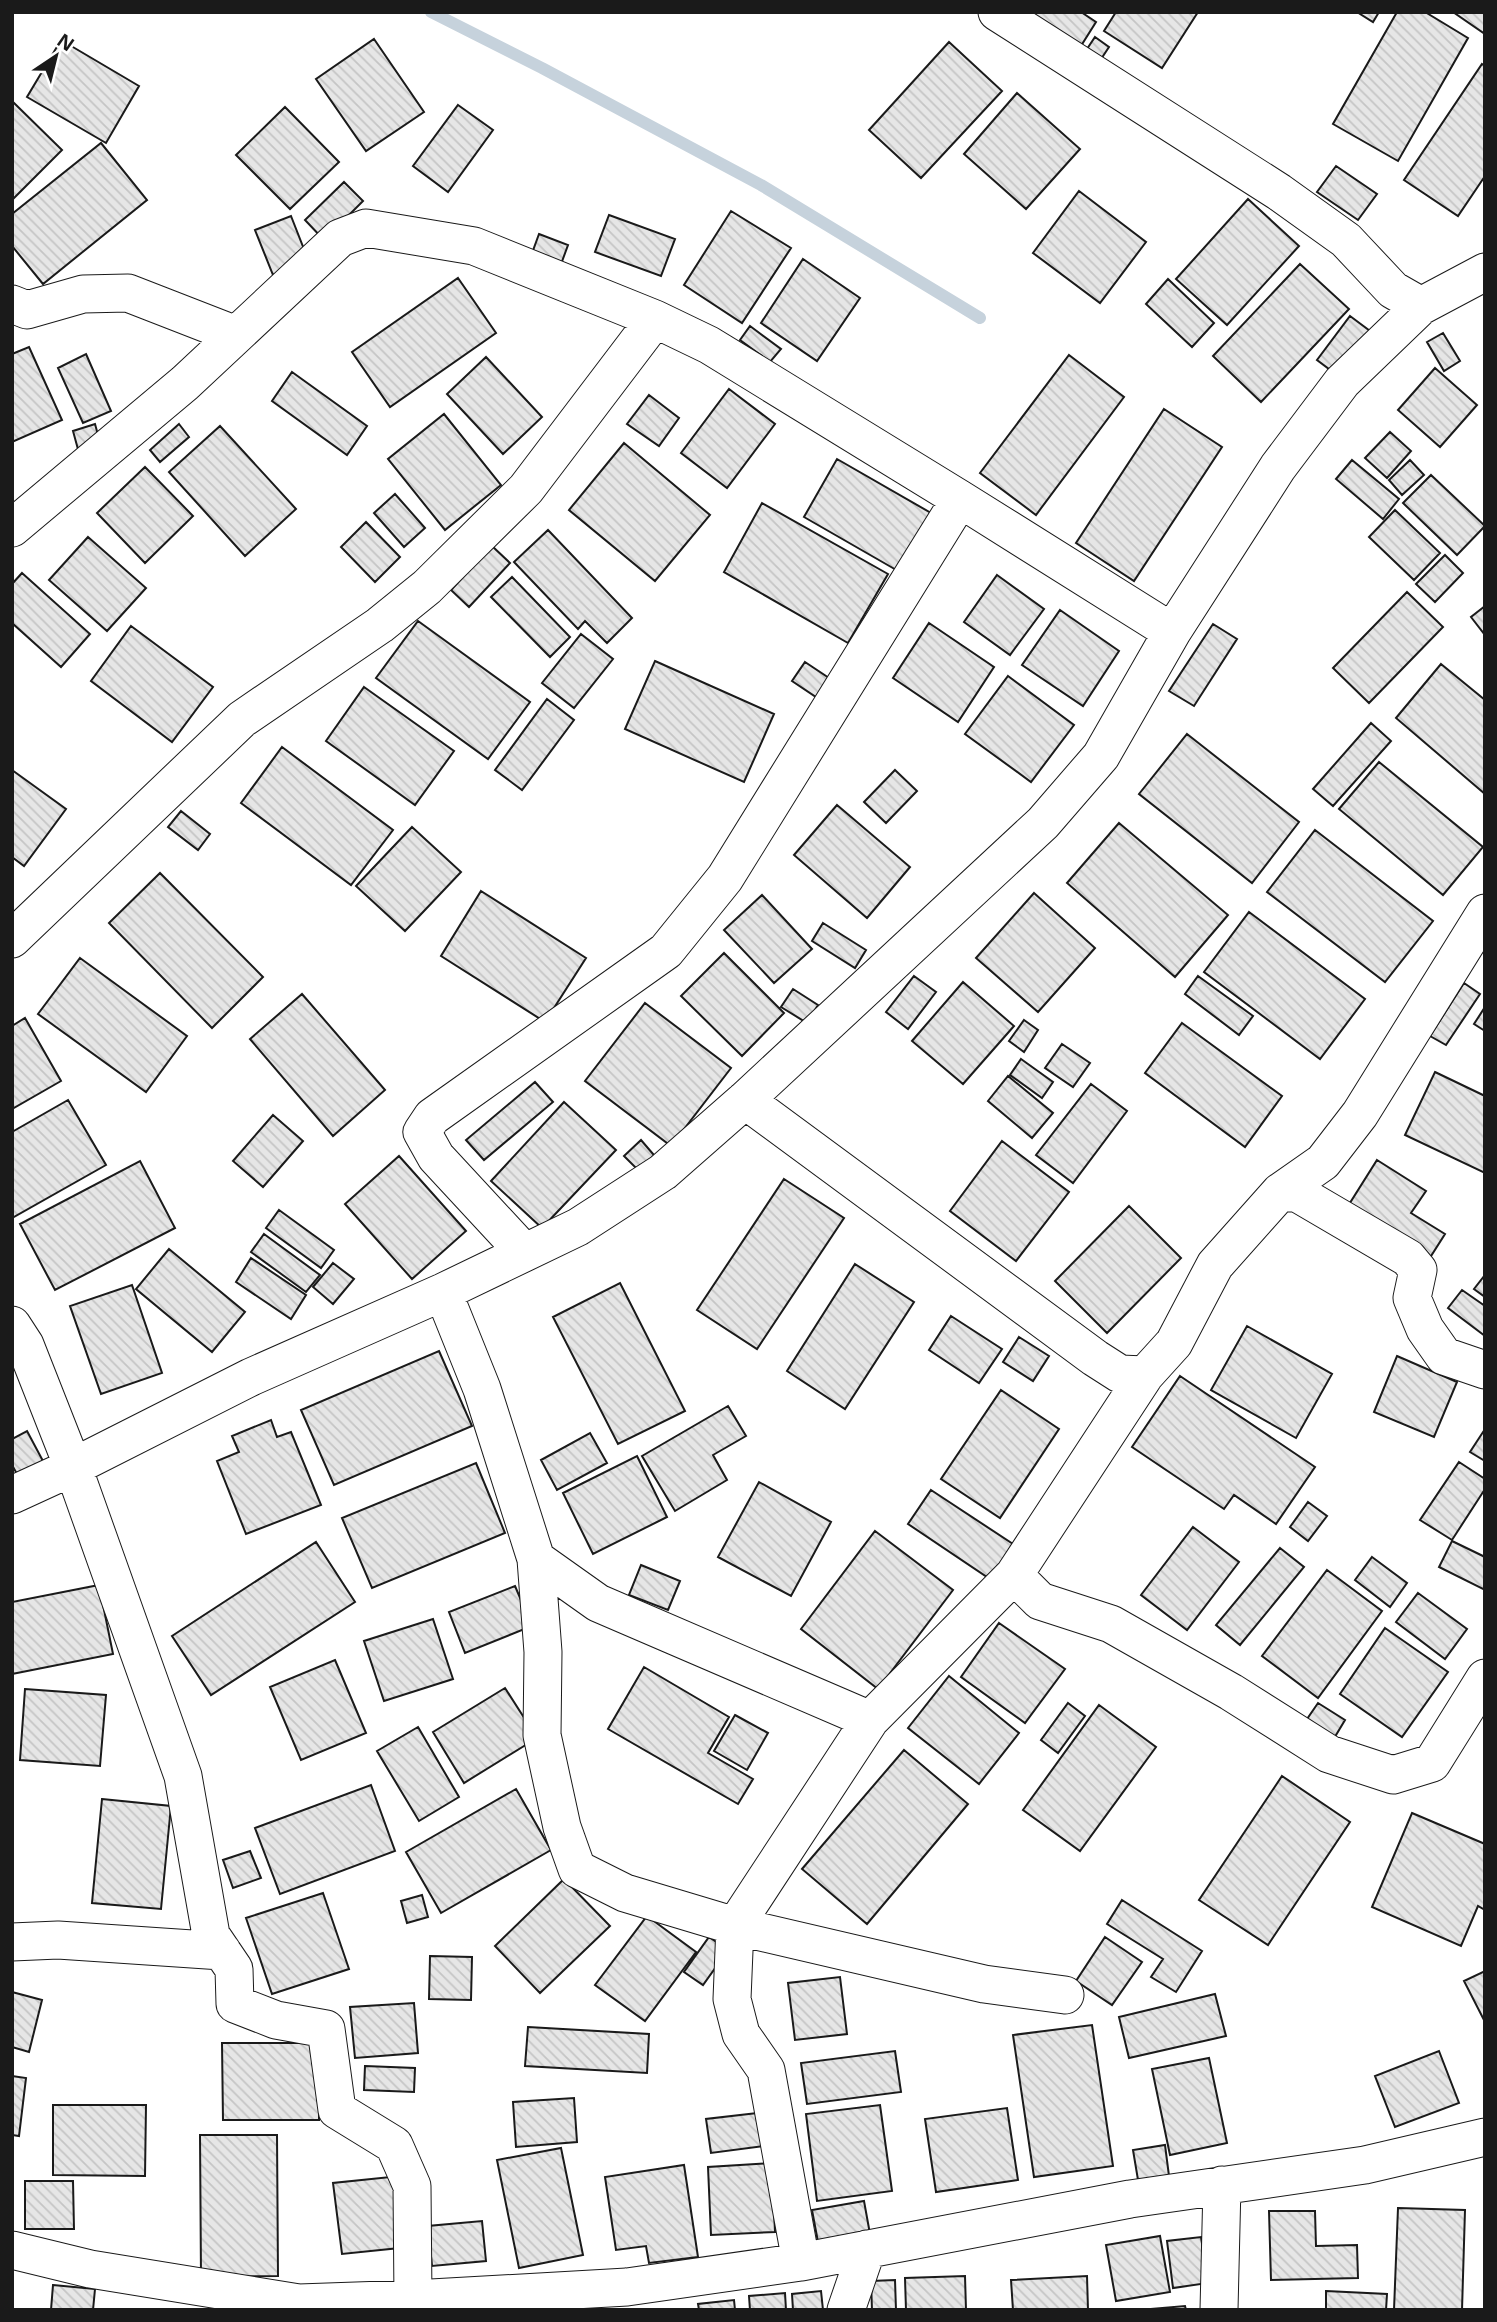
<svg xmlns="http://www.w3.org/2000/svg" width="1497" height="2322" viewBox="0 0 1497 2322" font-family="'Open Sans',sans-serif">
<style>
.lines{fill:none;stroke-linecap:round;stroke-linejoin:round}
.stream{stroke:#c6d2dc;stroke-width:12}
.building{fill:url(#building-back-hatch);stroke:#1a1a1a;stroke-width:2}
.minor-casing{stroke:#1a1a1a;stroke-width:39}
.minor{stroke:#fff;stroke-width:37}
</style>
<defs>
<pattern id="building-back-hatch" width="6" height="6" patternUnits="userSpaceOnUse" patternTransform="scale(1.75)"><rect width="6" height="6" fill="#e6e6e6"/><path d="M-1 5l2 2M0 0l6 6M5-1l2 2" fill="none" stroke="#c5c5c5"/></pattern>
</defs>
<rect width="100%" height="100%" fill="#fff"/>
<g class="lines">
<!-- stream -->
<path class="stream" d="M 431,12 L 542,68 L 761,185 L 980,318"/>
</g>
<!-- building -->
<path class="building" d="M 1035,12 L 1081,12 L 1096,22 L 1079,49 L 1031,18 Z
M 1116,12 L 1198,12 L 1162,68 L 1104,31 Z
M 1357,12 L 1379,12 L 1373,22 Z
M 1397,12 L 1425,12 L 1468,38 L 1398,161 L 1333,124 Z
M 1453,12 L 1485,12 L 1485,34 Z
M 1095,37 L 1109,47 L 1101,59 L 1087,49 Z
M 374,39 L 424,112 L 366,151 L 316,79 Z
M 61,40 L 139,86 L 106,143 L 27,97 Z
M 949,42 L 1002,91 L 921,178 L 869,130 Z
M 1482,64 L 1485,66 L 1485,176 L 1458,216 L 1404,180 Z
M 1017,93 L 1080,149 L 1026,209 L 964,154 Z
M 12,101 L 62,150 L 12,200 Z
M 458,105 L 493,130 L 448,192 L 413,166 Z
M 285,107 L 339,162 L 290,209 L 236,155 Z
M 101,143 L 147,200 L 43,284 L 12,246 L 12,214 Z
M 1336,166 L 1377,194 L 1358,220 L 1317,192 Z
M 344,182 L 363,201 L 324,240 L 305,220 Z
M 1079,191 L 1146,242 L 1100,303 L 1033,253 Z
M 1248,199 L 1299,246 L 1227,325 L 1176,279 Z
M 731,211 L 791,248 L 742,323 L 684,285 Z
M 609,215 L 675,239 L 661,276 L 595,252 Z
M 291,216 L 309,262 L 273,275 L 255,230 Z
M 539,234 L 568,245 L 560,267 L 531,256 Z
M 803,259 L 860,298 L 817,361 L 761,323 Z
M 1300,264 L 1349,309 L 1261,402 L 1213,356 Z
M 458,278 L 496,333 L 390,407 L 352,352 Z
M 1168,279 L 1214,323 L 1192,347 L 1146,304 Z
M 1350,316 L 1370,331 L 1337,375 L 1317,360 Z
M 750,326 L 781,349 L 770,362 L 740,340 Z
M 1443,333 L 1460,361 L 1444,371 L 1427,342 Z
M 29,347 L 62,420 L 12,442 L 12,354 Z
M 86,354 L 111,411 L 83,423 L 58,368 Z
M 1069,355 L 1124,397 L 1036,515 L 980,473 Z
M 486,357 L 542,417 L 503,454 L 447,394 Z
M 1435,368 L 1477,405 L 1440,447 L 1398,410 Z
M 292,372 L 367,426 L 347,455 L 272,401 Z
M 729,389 L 775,424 L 727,488 L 681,453 Z
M 649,395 L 679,418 L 659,446 L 627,424 Z
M 1164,409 L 1222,447 L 1134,581 L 1076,543 Z
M 444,414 L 501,485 L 445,530 L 388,459 Z
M 95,424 L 101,446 L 79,453 L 73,431 Z
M 179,424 L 189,437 L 160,462 L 150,450 Z
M 220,426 L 296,509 L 245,556 L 169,472 Z
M 1390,432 L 1411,451 L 1387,478 L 1365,458 Z
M 624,443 L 710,515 L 655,581 L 569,510 Z
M 837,459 L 938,517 L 905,575 L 804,517 Z
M 1352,460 L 1399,499 L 1383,519 L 1336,479 Z
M 1410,460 L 1424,475 L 1402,495 L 1389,480 Z
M 145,467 L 193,516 L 145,563 L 97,513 Z
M 1431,475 L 1485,526 L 1457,555 L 1403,503 Z
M 395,494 L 425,528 L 404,547 L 374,513 Z
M 762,503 L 888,574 L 848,643 L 724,572 Z
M 1395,510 L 1440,553 L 1414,580 L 1369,537 Z
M 366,522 L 400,557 L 375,582 L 341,547 Z
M 548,530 L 632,618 L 607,643 L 585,621 L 578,629 L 514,562 Z
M 88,537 L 146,588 L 107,631 L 49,580 Z
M 492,546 L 510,563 L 469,607 L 451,590 Z
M 1445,555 L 1463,573 L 1435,602 L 1416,584 Z
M 22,573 L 90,634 L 61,667 L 12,623 L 12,584 Z
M 997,575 L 1044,609 L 1010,655 L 964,622 Z
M 512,577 L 570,637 L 550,657 L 491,597 Z
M 1407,592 L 1443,627 L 1369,703 L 1333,668 Z
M 1485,606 L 1485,635 L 1471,617 Z
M 1060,610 L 1119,651 L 1083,706 L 1022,665 Z
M 418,621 L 530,702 L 488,759 L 376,678 Z
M 929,623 L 994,667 L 958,722 L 893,678 Z
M 1213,624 L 1237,639 L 1194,706 L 1169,691 Z
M 131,626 L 213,687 L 172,742 L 91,681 Z
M 581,634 L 613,659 L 574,708 L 542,683 Z
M 655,661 L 774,714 L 744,782 L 625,729 Z
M 805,662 L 835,682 L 822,701 L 792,681 Z
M 1441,664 L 1485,700 L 1485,794 L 1396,718 Z
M 1008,676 L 1074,725 L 1031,782 L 965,734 Z
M 364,687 L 454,751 L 415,805 L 326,741 Z
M 547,699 L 574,720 L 522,790 L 495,770 Z
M 1371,723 L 1391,741 L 1333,806 L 1313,789 Z
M 1187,734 L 1299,822 L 1252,883 L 1139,794 Z
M 282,747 L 393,830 L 351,885 L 241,803 Z
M 1379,762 L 1483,847 L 1443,895 L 1339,809 Z
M 12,770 L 66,809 L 24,866 L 12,857 Z
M 895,770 L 917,791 L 886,823 L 864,802 Z
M 837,805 L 910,867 L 867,918 L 794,855 Z
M 181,811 L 210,834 L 198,850 L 168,827 Z
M 1119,823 L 1228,915 L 1175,977 L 1067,883 Z
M 412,827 L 461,872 L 405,931 L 356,886 Z
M 1315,830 L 1433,921 L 1385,982 L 1267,892 Z
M 160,873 L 263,977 L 212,1028 L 109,923 Z
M 481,891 L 586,958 L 545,1022 L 441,956 Z
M 1034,893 L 1095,948 L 1038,1012 L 976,958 Z
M 762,895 L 812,949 L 774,983 L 724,930 Z
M 1249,912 L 1365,999 L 1320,1059 L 1204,972 Z
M 823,923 L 866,950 L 855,968 L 812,941 Z
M 724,953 L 784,1013 L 742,1056 L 681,996 Z
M 80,958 L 187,1036 L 146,1092 L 38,1014 Z
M 914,976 L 936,992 L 908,1029 L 886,1012 Z
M 1198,976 L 1253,1016 L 1239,1035 L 1185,994 Z
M 963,982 L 1014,1026 L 963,1084 L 912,1041 Z
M 1464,983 L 1480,994 L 1446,1045 L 1430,1036 Z
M 793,989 L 818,1005 L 807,1023 L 781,1007 Z
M 302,994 L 385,1090 L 333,1136 L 250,1039 Z
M 645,1003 L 731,1068 L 671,1146 L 585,1081 Z
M 1485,1007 L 1485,1031 L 1474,1024 Z
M 25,1018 L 61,1081 L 12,1109 L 12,1026 Z
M 1024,1020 L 1038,1030 L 1024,1052 L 1009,1041 Z
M 1182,1023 L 1282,1096 L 1245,1147 L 1145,1073 Z
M 1062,1044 L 1090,1063 L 1073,1087 L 1045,1068 Z
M 1021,1059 L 1053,1082 L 1042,1098 L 1010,1075 Z
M 1435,1072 L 1485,1096 L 1485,1173 L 1405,1135 Z
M 1008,1076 L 1053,1113 L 1032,1138 L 988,1101 Z
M 535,1082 L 553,1102 L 484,1160 L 466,1140 Z
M 1091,1084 L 1127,1111 L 1073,1183 L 1036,1155 Z
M 68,1100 L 106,1165 L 12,1218 L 12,1132 Z
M 564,1102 L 616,1150 L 542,1228 L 491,1181 Z
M 273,1115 L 303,1141 L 263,1187 L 233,1161 Z
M 641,1140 L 659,1161 L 643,1175 L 624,1156 Z
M 1002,1141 L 1069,1192 L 1016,1261 L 950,1211 Z
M 399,1156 L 466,1231 L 412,1279 L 345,1204 Z
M 1377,1160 L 1426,1191 L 1411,1213 L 1445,1234 L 1424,1267 L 1343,1214 Z
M 140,1161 L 175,1228 L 55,1290 L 20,1224 Z
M 784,1179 L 844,1218 L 757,1349 L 697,1310 Z
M 1129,1206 L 1181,1258 L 1107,1333 L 1055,1281 Z
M 279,1210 L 334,1250 L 321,1268 L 266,1228 Z
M 264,1234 L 320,1275 L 306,1292 L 251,1252 Z
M 169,1249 L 245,1312 L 212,1352 L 136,1289 Z
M 251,1258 L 306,1295 L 291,1319 L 236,1282 Z
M 333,1263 L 354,1279 L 333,1304 L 313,1287 Z
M 855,1264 L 914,1302 L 845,1409 L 787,1371 Z
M 1485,1275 L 1485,1297 L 1474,1289 Z
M 620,1283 L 685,1411 L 618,1444 L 553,1317 Z
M 132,1285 L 162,1373 L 101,1394 L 70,1306 Z
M 1462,1290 L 1485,1306 L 1485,1336 L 1448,1308 Z
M 951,1316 L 1002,1349 L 979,1383 L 929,1350 Z
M 1247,1326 L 1332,1374 L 1296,1438 L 1211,1390 Z
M 1019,1337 L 1049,1356 L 1033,1381 L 1003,1362 Z
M 439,1351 L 472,1426 L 334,1485 L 301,1410 Z
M 1397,1356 L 1457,1382 L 1434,1437 L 1374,1412 Z
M 1180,1376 L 1315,1467 L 1276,1524 L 1234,1495 L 1224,1509 L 1132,1447 Z
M 1001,1390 L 1059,1429 L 1000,1518 L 941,1479 Z
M 728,1406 L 746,1436 L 713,1455 L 727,1480 L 675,1511 L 642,1456 Z
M 271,1420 L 277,1437 L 291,1432 L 321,1505 L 246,1534 L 217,1461 L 239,1452 L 232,1436 Z
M 1485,1429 L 1485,1461 L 1470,1452 Z
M 27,1431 L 43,1461 L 17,1474 L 12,1465 L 12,1439 Z
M 590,1433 L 607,1463 L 557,1490 L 541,1460 Z
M 637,1456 L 667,1517 L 593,1554 L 563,1493 Z
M 1459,1462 L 1485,1479 L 1485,1489 L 1452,1540 L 1420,1520 Z
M 476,1463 L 505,1533 L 372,1588 L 342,1518 Z
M 759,1482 L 831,1522 L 791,1596 L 718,1557 Z
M 931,1490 L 1013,1544 L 990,1579 L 908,1524 Z
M 1308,1502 L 1327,1516 L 1308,1541 L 1290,1527 Z
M 1193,1527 L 1239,1562 L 1187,1630 L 1141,1595 Z
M 875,1531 L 953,1590 L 878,1689 L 801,1629 Z
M 1452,1541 L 1485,1557 L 1485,1590 L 1439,1567 Z
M 316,1542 L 355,1602 L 211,1695 L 172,1636 Z
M 1280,1548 L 1304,1567 L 1240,1645 L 1216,1625 Z
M 1372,1557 L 1407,1583 L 1390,1607 L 1355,1580 Z
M 641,1565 L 680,1581 L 668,1610 L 629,1595 Z
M 1327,1570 L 1382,1611 L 1318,1698 L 1262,1656 Z
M 99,1585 L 113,1654 L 12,1674 L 12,1602 Z
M 515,1586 L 532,1626 L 465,1653 L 449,1612 Z
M 1418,1593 L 1467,1629 L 1445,1659 L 1396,1622 Z
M 433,1619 L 453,1679 L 384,1701 L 364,1641 Z
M 999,1623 L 1065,1669 L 1025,1723 L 961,1677 Z
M 1385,1628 L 1448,1672 L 1402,1737 L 1340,1694 Z
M 335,1660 L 366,1733 L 301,1760 L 270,1687 Z
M 644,1667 L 729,1717 L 708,1753 L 753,1779 L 738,1804 L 608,1729 Z
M 949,1676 L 1019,1733 L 979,1784 L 908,1728 Z
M 505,1688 L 537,1738 L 464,1783 L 433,1732 Z
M 25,1689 L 106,1695 L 100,1766 L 20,1760 Z
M 1068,1703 L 1085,1716 L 1058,1753 L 1041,1740 Z
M 1318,1703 L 1345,1720 L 1333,1740 L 1305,1722 Z
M 1099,1705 L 1156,1747 L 1080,1851 L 1023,1810 Z
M 735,1715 L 768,1733 L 747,1770 L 714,1751 Z
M 418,1727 L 459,1797 L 419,1821 L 377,1751 Z
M 904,1750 L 968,1804 L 867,1924 L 802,1869 Z
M 1282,1776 L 1350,1822 L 1268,1945 L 1199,1900 Z
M 371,1785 L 395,1851 L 280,1894 L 255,1828 Z
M 516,1789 L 551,1850 L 441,1913 L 406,1852 Z
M 102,1799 L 171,1806 L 161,1909 L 92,1903 Z
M 1412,1813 L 1485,1844 L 1485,1910 L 1478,1906 L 1461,1946 L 1372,1907 Z
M 250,1851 L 261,1878 L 233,1888 L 223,1860 Z
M 564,1879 L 610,1926 L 540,1993 L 495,1946 Z
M 323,1893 L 349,1969 L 272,1994 L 246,1918 Z
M 422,1895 L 428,1917 L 407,1923 L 401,1901 Z
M 1122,1900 L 1202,1951 L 1176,1992 L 1151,1977 L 1163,1959 L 1107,1924 Z
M 647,1916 L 696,1952 L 645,2021 L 595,1985 Z
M 709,1937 L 728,1950 L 703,1985 L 684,1972 Z
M 1105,1937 L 1142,1962 L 1112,2005 L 1076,1981 Z
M 430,1956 L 472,1957 L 471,2000 L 429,1999 Z
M 1485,1971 L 1485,2022 L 1464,1981 Z
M 840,1977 L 847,2034 L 795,2040 L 788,1983 Z
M 12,1992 L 42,2000 L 29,2052 L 12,2047 Z
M 1215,1994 L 1226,2036 L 1129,2058 L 1119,2017 Z
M 414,2003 L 418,2053 L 355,2058 L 350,2007 Z
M 1092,2025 L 1113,2166 L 1034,2177 L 1013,2035 Z
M 528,2027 L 649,2034 L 647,2073 L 525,2066 Z
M 222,2043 L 319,2043 L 319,2120 L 223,2120 Z
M 895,2051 L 901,2092 L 807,2104 L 801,2063 Z
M 1439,2051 L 1459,2103 L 1395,2127 L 1375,2076 Z
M 1209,2058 L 1227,2143 L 1170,2155 L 1152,2069 Z
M 365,2066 L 415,2068 L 414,2092 L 364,2090 Z
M 12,2076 L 26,2078 L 19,2136 L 12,2135 Z
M 574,2098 L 577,2142 L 516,2147 L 513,2102 Z
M 53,2105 L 146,2105 L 145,2176 L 53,2175 Z
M 880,2105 L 892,2191 L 817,2201 L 806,2114 Z
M 1007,2108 L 1018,2180 L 936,2192 L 925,2119 Z
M 767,2112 L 771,2145 L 711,2153 L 706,2119 Z
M 200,2135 L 277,2135 L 278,2276 L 201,2277 Z
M 1165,2145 L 1169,2176 L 1138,2180 L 1133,2150 Z
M 561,2148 L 583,2255 L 519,2268 L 497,2160 Z
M 772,2163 L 775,2232 L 711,2235 L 708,2167 Z
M 684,2165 L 698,2257 L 649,2263 L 646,2246 L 616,2250 L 605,2177 Z
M 400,2176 L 409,2247 L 342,2254 L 333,2183 Z
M 25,2181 L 73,2181 L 74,2229 L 25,2229 Z
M 864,2201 L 870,2234 L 818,2242 L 812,2210 Z
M 1398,2208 L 1465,2210 L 1462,2310 L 1394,2310 Z
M 1269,2211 L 1315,2211 L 1316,2246 L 1357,2245 L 1358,2278 L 1271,2280 Z
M 482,2221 L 486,2261 L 432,2266 L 428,2226 Z
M 1160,2236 L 1170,2292 L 1116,2301 L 1106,2245 Z
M 1201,2237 L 1208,2283 L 1173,2288 L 1167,2241 Z
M 965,2276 L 966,2310 L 906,2310 L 905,2278 Z
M 1087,2276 L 1088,2310 L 1013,2310 L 1011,2280 Z
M 895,2280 L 896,2310 L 872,2310 L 871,2281 Z
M 53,2285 L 95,2289 L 93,2310 L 51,2310 Z
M 821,2291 L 823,2310 L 793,2310 L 792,2294 Z
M 1326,2291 L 1387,2294 L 1386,2310 L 1326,2310 Z
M 785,2293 L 786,2310 L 750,2310 L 749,2296 Z
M 734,2300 L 735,2310 L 699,2310 L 698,2304 Z
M 1185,2306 L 1186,2310 L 1139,2310 Z"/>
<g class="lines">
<defs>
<path id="minor" d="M 997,12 L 1279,192 L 1346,240 L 1393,290 L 1421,306
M 12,304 L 27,310 L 83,294 L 128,293 L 236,335
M 12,528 L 185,383 L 340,238 L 366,228 L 474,246 L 655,319 L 709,345 L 960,499 L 1172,632
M 12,939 L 242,719 L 380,625 L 427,587 L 526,489 L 655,319
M 745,1100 L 1095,1358 L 1120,1374 L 1145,1375
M 1280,1192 L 1297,1193 L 1408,1258 L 1418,1270 L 1412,1298 L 1425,1329 L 1444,1356 L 1485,1370
M 524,1252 L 436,1157 L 422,1132 L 432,1117 L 666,951 L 725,878 L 960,499
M 443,1292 L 482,1389 L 536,1559 L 543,1652 L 542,1735 L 562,1827 L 577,1869 L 625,1893 L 735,1926 L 984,1984 L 1065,1995
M 12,1325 L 25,1345 L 73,1467 L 183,1776 L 211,1935 L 234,1969 L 235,2004 L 276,2020 L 326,2029 L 337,2110 L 394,2145 L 412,2186 L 413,2299
M 12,1495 L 73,1467 L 251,1377 L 443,1292 L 578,1227 L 663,1172 L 745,1100 L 1043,823 L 1101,756 L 1172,632 L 1278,467 L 1342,382 L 1421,306 L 1485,272
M 536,1559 L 598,1603 L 870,1720
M 1014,1575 L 1040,1601 L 1111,1624 L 1231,1692 L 1329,1754 L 1393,1775 L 1432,1763 L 1485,1678
M 12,1942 L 58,1940 L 222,1951
M 12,2250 L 90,2269 L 299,2303 L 413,2299 L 627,2287 L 801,2262 L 1130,2199 L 1365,2165 L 1485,2137
M 801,2262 L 766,2070 L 741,2034 L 732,1999 L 735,1926 L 870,1720 L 1014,1575 L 1145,1375 L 1174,1343 L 1215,1265 L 1280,1192 L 1323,1162 L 1360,1114 L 1485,913
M 846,2310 L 867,2249
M 1219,2310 L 1222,2185"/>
</defs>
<!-- minor casing -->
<use href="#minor" class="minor-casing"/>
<!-- minor -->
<use href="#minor" class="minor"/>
</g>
<!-- border -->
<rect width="1497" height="2322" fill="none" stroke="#1a1a1a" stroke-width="28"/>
<!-- north arrow -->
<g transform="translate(56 56) rotate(35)" stroke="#ffffff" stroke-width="5" paint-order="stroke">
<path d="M0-5L12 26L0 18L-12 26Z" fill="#1a1a1a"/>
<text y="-10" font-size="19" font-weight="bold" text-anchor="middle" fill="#1a1a1a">N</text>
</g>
</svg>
